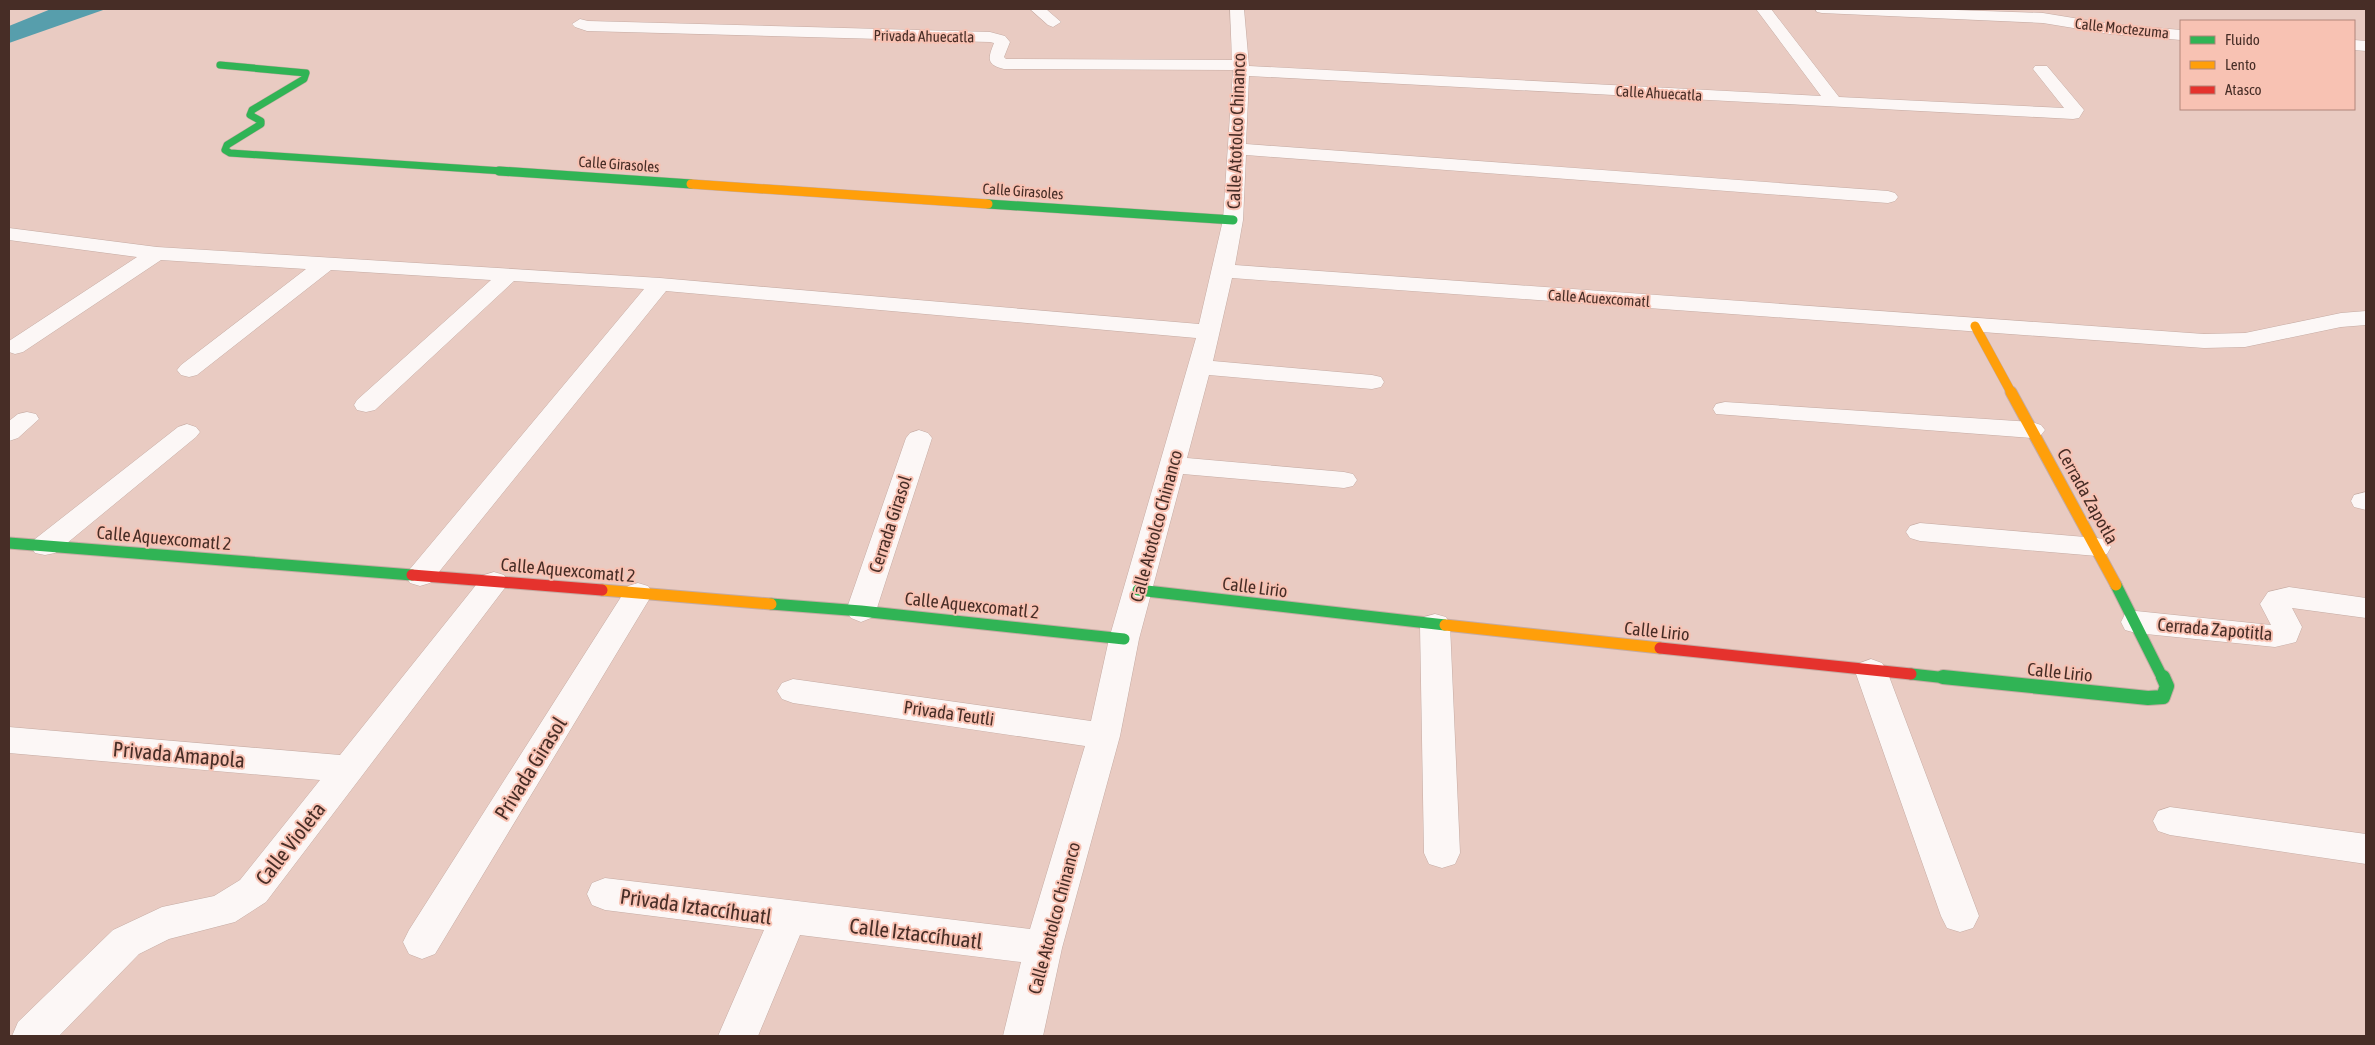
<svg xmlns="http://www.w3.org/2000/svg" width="2375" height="1045" viewBox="0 0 2375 1045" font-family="'Asap Condensed',sans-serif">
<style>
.water{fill:#579eac}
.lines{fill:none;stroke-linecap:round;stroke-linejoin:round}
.street-casing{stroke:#c5aba3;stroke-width:1}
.fast-far3-casing{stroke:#c5aba3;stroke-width:8}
.fast-far2-casing{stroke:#c5aba3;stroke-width:10}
.fast-far1-casing{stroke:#c5aba3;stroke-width:13}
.fast-casing{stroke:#c5aba3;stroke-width:16}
.slow-far1-casing{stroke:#c5aba3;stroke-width:10}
.slow-casing{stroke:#c5aba3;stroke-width:13}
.jam-casing{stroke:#c5aba3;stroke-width:13}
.street{fill:#fcf7f6;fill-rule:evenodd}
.fast-far3{stroke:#30b455;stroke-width:7}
.fast-far2{stroke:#30b455;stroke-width:9}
.fast-far1{stroke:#30b455;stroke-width:11}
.fast{stroke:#30b455;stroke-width:14}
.slow-far1{stroke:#ff9f0a;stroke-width:9}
.slow{stroke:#ff9f0a;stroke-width:11}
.jam{stroke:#e5322d;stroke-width:11}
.labels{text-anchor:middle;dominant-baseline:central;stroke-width:4;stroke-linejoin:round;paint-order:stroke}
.far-street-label{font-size:15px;fill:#472d26;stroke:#f8c2b3}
.street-label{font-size:18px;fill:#472d26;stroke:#f8c2b3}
.near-street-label{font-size:21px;fill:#472d26;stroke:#f8c2b3}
</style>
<rect width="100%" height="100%" fill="#e9cbc2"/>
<!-- water -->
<path class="water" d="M 51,9 L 106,9 L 9,43 L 9,26 Z"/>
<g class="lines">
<defs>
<path id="street" d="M 1030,9 L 1046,9 L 1061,22 L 1053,27 L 1048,25 Z
M 1230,9 L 1244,9 L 1249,66 L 1821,96 L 1756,9 L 1771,9 L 1839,97 L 2064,108 L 2033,69 L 2035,66 L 2047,66 L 2084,110 L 2079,118 L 2073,119 L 1249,76 L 1246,144 L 1888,191 L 1895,193 L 1898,197 L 1895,201 L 1888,203 L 1246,155 L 1243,220 L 1235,265 L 2204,334 L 2245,333 L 2341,313 L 2366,311 L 2366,325 L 2341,327 L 2245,347 L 2204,348 L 1232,278 L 1213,361 L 1372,375 L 1381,377 L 1384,382 L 1381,387 L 1372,389 L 1209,375 L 1187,458 L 1344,472 L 1353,474 L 1357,480 L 1353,486 L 1344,488 L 1183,474 L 1139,639 L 1120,736 L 1062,948 L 1043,1036 L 1003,1036 L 1021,962 L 800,935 L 758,1036 L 718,1036 L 764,930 L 605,910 L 592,905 L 587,894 L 592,883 L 605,878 L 1030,929 L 1085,746 L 793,703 L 782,699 L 777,691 L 782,683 L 793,679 L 1091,721 L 1109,639 L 1196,338 L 666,291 L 430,583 L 420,586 L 410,583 L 406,576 L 410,569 L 644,289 L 514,281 L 375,410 L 366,412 L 357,410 L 354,405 L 357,400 L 491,280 L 331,270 L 197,375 L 189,377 L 181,375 L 177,370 L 181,365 L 306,269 L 161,260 L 23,352 L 15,354 L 9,352 L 9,341 L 137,257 L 9,240 L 9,228 L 157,247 L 660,278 L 1199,324 L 1223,220 L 1233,70 L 1004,69 C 986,65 988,58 994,43 L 990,42 L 587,31 L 575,27 L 572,24 L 580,19 L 588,21 L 990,32 L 1005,36 L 1010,42 L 1004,57 L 1006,59 L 1232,60 Z
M 1815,9 L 1926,9 L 2043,13 L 2110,24 L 2181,30 L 2181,40 L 2110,34 L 2043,23 L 1822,13 L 1817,12 Z
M 2354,40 L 2366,41 L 2366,51 L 2354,50 Z
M 1725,402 L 2032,422 L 2041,425 L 2045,430 L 2041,435 L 2032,438 L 1716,414 L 1713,409 L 1716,404 Z
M 27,412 L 36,414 L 39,419 L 18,438 L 9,441 L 9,421 L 18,414 Z
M 187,424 L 196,427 L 200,432 L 196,437 L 55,553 L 45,555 L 35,553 L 31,546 L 35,539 L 178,427 Z
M 919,430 L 928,433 L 932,438 L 876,611 L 871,618 L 861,622 L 851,618 L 846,611 L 906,438 L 910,433 Z
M 2366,492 L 2366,510 L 2354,507 L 2351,501 L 2354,495 Z
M 1920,523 L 2097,538 L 2107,540 L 2111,547 L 2107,554 L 2097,556 L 1920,541 L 1910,538 L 1906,532 L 1910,526 Z
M 494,572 L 504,575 L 508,582 L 504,589 L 266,902 L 235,922 L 169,939 L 139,954 L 59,1036 L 12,1036 L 18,1022 L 113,930 L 162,907 L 214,896 L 240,880 L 320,780 L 9,753 L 9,727 L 340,755 L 484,575 Z
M 638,583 L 648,586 L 653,593 L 435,954 L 422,959 L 409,954 L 403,942 L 409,930 L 628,586 Z
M 2289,587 L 2366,598 L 2366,618 L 2292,608 L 2302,627 L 2296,642 L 2275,647 L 2136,633 L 2125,630 L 2121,622 L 2125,614 L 2136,611 L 2271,625 L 2260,604 L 2268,592 Z
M 1435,614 L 1446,617 L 1450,625 L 1460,853 L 1455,864 L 1442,868 L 1429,864 L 1424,853 L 1420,625 L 1424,617 Z
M 1871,659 L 1882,663 L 1887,671 L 1979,916 L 1973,928 L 1960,932 L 1947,928 L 1941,916 L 1855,671 L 1860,663 Z
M 2170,807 L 2366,834 L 2366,864 L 2170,835 L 2158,831 L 2153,821 L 2158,811 Z"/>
<path id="fast-far3" d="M 220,65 L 306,73 L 304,79 L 252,110 L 250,115 L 261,121 L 261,124 L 227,145 L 225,150 L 230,153 L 517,172"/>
<path id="fast-far2" d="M 499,171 L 691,184
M 988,204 L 1233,220"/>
<path id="fast-far1" d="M 9,543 L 412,575
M 2116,585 L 2163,679
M 1138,590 L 1445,625
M 771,604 L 861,611 L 1124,639
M 1911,674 L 1956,679"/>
<path id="fast" d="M 1943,677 L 2148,698 L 2163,697 L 2167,686 L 2163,677"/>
<path id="slow-far1" d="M 691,184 L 988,204
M 1975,326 L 2012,394"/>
<path id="slow" d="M 2011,392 L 2116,585
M 602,590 L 771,604
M 1445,625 L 1660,648"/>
<path id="jam" d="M 412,575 L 602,590
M 1660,648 L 1911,674"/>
</defs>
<!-- street casing -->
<use href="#street" class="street-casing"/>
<!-- fast-far3 casing -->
<use href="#fast-far3" class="fast-far3-casing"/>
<!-- fast-far2 casing -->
<use href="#fast-far2" class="fast-far2-casing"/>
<!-- fast-far1 casing -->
<use href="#fast-far1" class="fast-far1-casing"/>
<!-- fast casing -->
<use href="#fast" class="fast-casing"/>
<!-- slow-far1 casing -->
<use href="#slow-far1" class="slow-far1-casing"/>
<!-- slow casing -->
<use href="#slow" class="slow-casing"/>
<!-- jam casing -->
<use href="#jam" class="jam-casing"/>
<!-- street -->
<use href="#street" class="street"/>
<!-- fast-far3 -->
<use href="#fast-far3" class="fast-far3"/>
<!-- fast-far2 -->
<use href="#fast-far2" class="fast-far2"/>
<!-- fast-far1 -->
<use href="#fast-far1" class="fast-far1"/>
<!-- fast -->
<use href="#fast" class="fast"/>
<!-- slow-far1 -->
<use href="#slow-far1" class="slow-far1"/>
<!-- slow -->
<use href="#slow" class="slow"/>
<!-- jam -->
<use href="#jam" class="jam"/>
</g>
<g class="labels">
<!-- far-street labels -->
<g class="far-street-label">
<text transform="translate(2122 28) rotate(6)">Calle Moctezuma</text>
<text transform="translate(924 36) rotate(1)">Privada Ahuecatla</text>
<text transform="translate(1659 93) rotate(3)">Calle Ahuecatla</text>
<text transform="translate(619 164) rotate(4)">Calle Girasoles</text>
<text transform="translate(1023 191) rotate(4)">Calle Girasoles</text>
<text transform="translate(1599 298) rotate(4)">Calle Acuexcomatl</text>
</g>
<!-- street labels -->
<g class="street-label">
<text transform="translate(1236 131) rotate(-88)">Calle Atotolco Chinanco</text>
<text transform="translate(2088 496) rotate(61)">Cerrada Zapotla</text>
<text transform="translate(890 524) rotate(-72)">Cerrada Girasol</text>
<text transform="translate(1156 526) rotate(-75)">Calle Atotolco Chinanco</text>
<text transform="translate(164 538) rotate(5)">Calle Aquexcomatl 2</text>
<text transform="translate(568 570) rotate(5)">Calle Aquexcomatl 2</text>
<text transform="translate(1255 587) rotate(7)">Calle Lirio</text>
<text transform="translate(972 605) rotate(6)">Calle Aquexcomatl 2</text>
<text transform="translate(2215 629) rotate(5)">Cerrada Zapotitla</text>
<text transform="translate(1657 631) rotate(6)">Calle Lirio</text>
<text transform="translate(2060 672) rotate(6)">Calle Lirio</text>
<text transform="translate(949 713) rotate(8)">Privada Teutli</text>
<text transform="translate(1054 918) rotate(-75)">Calle Atotolco Chinanco</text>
</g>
<!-- near-street labels -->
<g class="near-street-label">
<text transform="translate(179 754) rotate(5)">Privada Amapola</text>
<text transform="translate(530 768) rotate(-58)">Privada Girasol</text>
<text transform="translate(290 843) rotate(-52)">Calle Violeta</text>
<text transform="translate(696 906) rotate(8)">Privada Iztaccíhuatl</text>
<text transform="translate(916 933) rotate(7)">Calle Iztaccíhuatl</text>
</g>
</g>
<!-- border -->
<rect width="2375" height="1045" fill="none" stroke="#472d26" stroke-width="20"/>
<!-- legend -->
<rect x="2180" y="20" width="175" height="90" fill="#f8c2b3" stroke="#b1867b"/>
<rect x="2190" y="36" width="25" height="8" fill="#30b455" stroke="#b1867b"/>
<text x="2225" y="45" font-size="15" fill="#472d26">Fluido</text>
<rect x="2190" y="61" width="25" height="8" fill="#ff9f0a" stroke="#b1867b"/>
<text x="2225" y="70" font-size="15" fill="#472d26">Lento</text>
<rect x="2190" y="86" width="25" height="8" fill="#e5322d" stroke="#b1867b"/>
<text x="2225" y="95" font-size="15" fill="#472d26">Atasco</text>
</svg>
